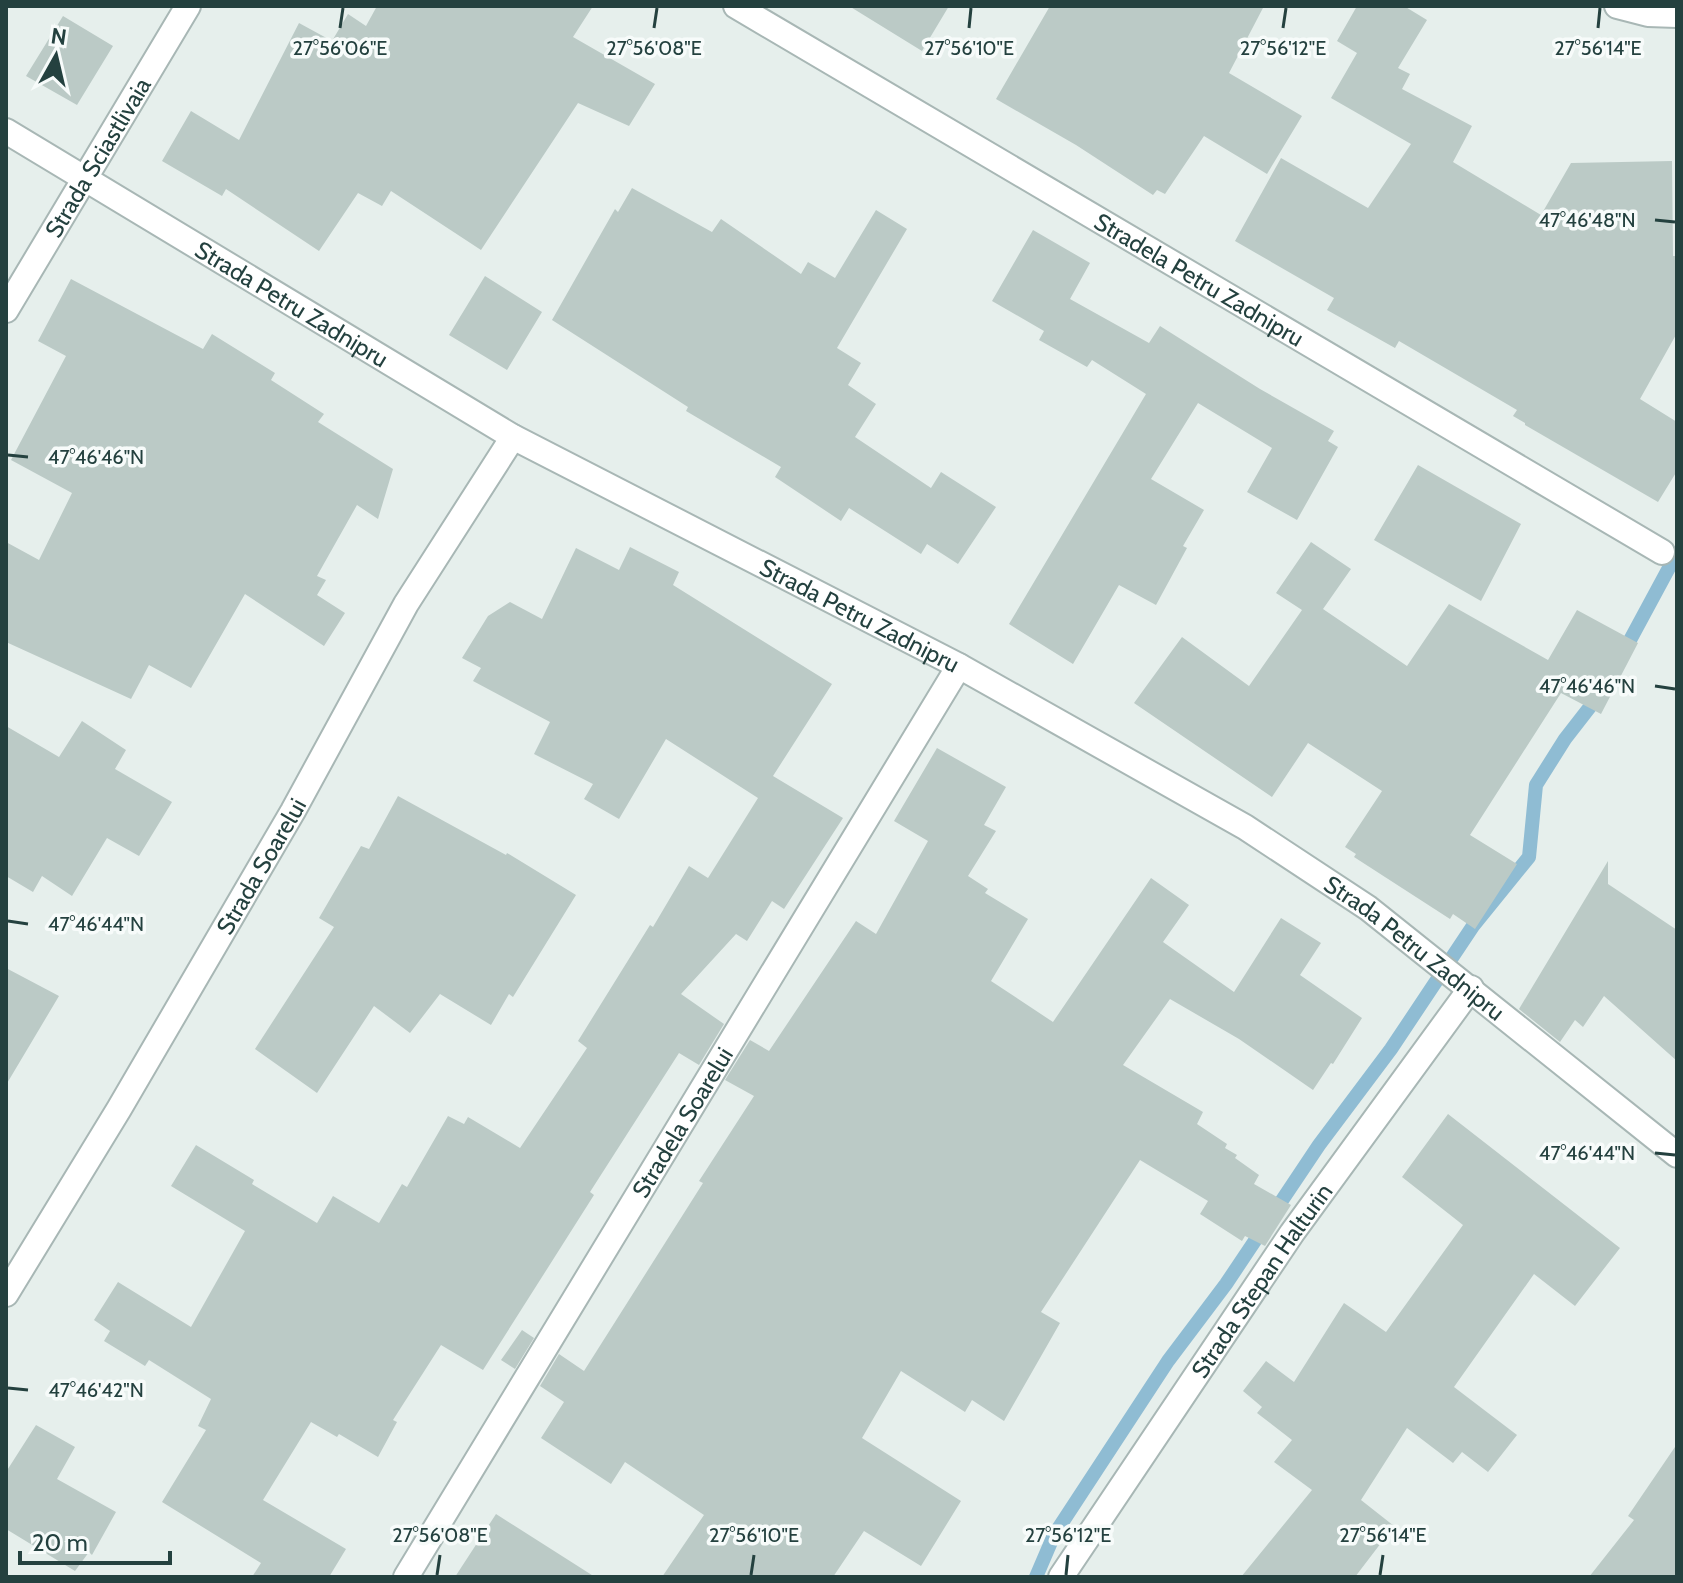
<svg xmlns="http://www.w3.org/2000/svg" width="1683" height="1583" viewBox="0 0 1683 1583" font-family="Cabin,sans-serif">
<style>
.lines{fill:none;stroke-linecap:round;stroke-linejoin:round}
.stream{stroke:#8fbcd3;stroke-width:14}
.building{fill:#bbcac6}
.street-casing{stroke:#a8b7b5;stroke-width:28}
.street{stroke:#fff;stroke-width:24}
.ticks{fill:none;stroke:#24413f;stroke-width:3}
.labels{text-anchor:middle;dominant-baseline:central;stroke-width:7;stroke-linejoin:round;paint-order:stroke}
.street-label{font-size:24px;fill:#24413f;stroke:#f7fbfa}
.ticks-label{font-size:20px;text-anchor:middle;fill:#24413f;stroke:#f7fbfa;stroke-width:7;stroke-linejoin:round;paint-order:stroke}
</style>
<rect width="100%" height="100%" fill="#e6efec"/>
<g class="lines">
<!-- stream -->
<path class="stream" d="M 1622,655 L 1677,553
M 1036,1577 L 1054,1535 L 1168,1361 L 1226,1284 L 1319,1145 L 1391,1049 L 1473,926 L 1529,857 L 1536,785 L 1565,739 L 1600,694"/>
</g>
<!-- building -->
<path class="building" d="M 377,6 L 593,6 L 573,37 L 655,84 L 629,126 L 578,103 L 481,250 L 391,191 L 382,206 L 358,193 L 319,251 L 226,189 L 222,196 L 162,161 L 191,111 L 239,140 L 299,23 L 332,41 L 348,14 L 366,26 Z
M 849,6 L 949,6 L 922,51 Z
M 1050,6 L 1264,6 L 1229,73 L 1302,116 L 1267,174 L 1204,136 L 1165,194 L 1157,190 L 1153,195 L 1076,145 L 996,99 Z
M 1357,6 L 1404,6 L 1427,20 L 1398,68 L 1410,74 L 1402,89 L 1472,126 L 1453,162 L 1541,215 L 1571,163 L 1672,161 L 1673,256 L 1677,256 L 1677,333 L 1640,399 L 1677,422 L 1677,471 L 1658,502 L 1525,425 L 1525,423 L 1513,416 L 1517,410 L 1399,341 L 1395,348 L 1327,310 L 1334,298 L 1235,241 L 1281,158 L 1368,208 L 1411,144 L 1331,98 L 1357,53 L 1337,41 Z
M 63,16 L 113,46 L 77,105 L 26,76 Z
M 632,188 L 712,232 L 721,219 L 801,274 L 808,262 L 835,278 L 876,210 L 907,229 L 837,348 L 861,363 L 848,385 L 876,404 L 855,437 L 931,488 L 941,472 L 996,507 L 958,564 L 927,544 L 921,554 L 849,508 L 841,521 L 775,477 L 781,467 L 686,411 L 688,407 L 552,320 L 615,209 L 618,212 Z
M 1033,230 L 1090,263 L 1070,299 L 1149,343 L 1160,326 L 1260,389 L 1334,431 L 1328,441 L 1338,447 L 1297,520 L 1247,492 L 1272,448 L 1198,403 L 1151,479 L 1204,510 L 1183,546 L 1187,548 L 1156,605 L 1119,585 L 1073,664 L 1009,624 L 1146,394 L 1092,360 L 1087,367 L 1039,340 L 1044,331 L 992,301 Z
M 485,276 L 542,312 L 507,370 L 449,335 Z
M 71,279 L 203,349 L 212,334 L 275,373 L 271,380 L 324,414 L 318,422 L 393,469 L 378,519 L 357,505 L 317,576 L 326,580 L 317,595 L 345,613 L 324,646 L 245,594 L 191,688 L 149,665 L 131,699 L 6,642 L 6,542 L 39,560 L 72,493 L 11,460 L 66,356 L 38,341 Z
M 1418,465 L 1521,524 L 1481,601 L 1374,540 Z
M 1311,542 L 1351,569 L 1323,609 L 1407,666 L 1449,604 L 1548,660 L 1577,610 L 1638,643 L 1601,714 L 1561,693 L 1470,835 L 1517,864 L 1475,929 L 1453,914 L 1450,919 L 1354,857 L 1356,854 L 1345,847 L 1382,791 L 1308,743 L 1272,797 L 1134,703 L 1182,637 L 1249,686 L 1302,610 L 1276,593 Z
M 630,547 L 679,572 L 673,585 L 832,684 L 773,776 L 843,818 L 784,909 L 772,901 L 747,941 L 736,934 L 681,994 L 724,1024 L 699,1065 L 679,1053 L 590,1192 L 594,1195 L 483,1370 L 441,1345 L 393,1420 L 397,1422 L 378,1457 L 339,1434 L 337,1437 L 311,1422 L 263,1500 L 346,1549 L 329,1577 L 252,1577 L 261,1563 L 162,1502 L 206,1430 L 198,1426 L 211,1399 L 149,1360 L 145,1366 L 104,1341 L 110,1331 L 94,1320 L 118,1282 L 191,1327 L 245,1231 L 171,1186 L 196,1145 L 254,1180 L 252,1184 L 317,1223 L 333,1196 L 379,1223 L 402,1184 L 407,1187 L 448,1116 L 464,1124 L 468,1117 L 520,1148 L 587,1048 L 578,1041 L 650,925 L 653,927 L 689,866 L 708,878 L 758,798 L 666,739 L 619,819 L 584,799 L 593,784 L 534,754 L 550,722 L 473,681 L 481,668 L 462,658 L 488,616 L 510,602 L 542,619 L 576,548 L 619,570 Z
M 82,721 L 126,750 L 115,769 L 172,802 L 139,856 L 107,838 L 72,896 L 42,876 L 33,892 L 6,876 L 6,726 L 59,757 Z
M 937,748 L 1006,787 L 984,825 L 996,831 L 968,876 L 988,889 L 985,893 L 1028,919 L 991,981 L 1053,1022 L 1151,878 L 1189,905 L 1163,942 L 1234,992 L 1281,918 L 1321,943 L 1300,975 L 1362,1018 L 1333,1064 L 1331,1063 L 1313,1090 L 1239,1039 L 1170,999 L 1123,1065 L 1203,1112 L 1197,1124 L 1227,1144 L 1225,1148 L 1237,1155 L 1235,1158 L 1259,1175 L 1254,1184 L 1291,1205 L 1265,1246 L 1245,1236 L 1242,1241 L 1200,1214 L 1208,1201 L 1140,1160 L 1041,1312 L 1060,1323 L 1004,1421 L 972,1400 L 965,1412 L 901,1371 L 862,1438 L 961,1501 L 921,1566 L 864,1531 L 833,1577 L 662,1577 L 704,1515 L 625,1462 L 611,1484 L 541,1438 L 564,1402 L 540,1386 L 559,1354 L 584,1371 L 703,1183 L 699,1181 L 754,1096 L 725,1080 L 750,1040 L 769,1051 L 856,921 L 876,934 L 928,841 L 894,821 Z
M 398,796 L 506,855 L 507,853 L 576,895 L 513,997 L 509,994 L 491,1025 L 440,994 L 410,1033 L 374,1006 L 317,1093 L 255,1049 L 334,927 L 319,918 L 361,846 L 369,849 Z
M 1608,861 L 1608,884 L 1677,930 L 1677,1061 L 1604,996 L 1583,1027 L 1575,1020 L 1560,1042 L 1519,1009 Z
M 6,968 L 59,996 L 6,1085 Z
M 1448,1114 L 1620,1248 L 1575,1306 L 1534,1274 L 1454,1387 L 1517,1435 L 1488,1472 L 1462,1452 L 1453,1463 L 1407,1428 L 1361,1500 L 1394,1526 L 1355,1577 L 1241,1577 L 1312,1490 L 1274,1462 L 1292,1440 L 1257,1413 L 1262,1407 L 1243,1391 L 1266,1361 L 1294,1382 L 1344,1303 L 1386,1332 L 1463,1225 L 1402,1177 Z
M 522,1330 L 534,1338 L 515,1369 L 501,1360 Z
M 36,1425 L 75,1447 L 57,1479 L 116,1512 L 92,1555 L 89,1552 L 75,1571 L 6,1529 L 6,1472 Z
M 1677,1444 L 1677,1577 L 1589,1577 L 1634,1520 L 1628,1516 Z
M 496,1514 L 595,1577 L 455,1577 Z"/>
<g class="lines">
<defs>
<g id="street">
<path id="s1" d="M 736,6 L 1662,552"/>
<path d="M 1617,6 L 1648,14 L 1677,15"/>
<path id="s2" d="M 6,131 L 513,437 L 959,666 L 1245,827 L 1368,908 L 1677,1155"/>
<path id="s3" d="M 6,310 L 188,6"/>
<path id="s4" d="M 6,1294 L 119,1109 L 293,811 L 406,604 L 513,437"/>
<path id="s5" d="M 406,1577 L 959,666"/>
<path id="s6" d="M 1061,1577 L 1292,1233 L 1471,988"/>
</g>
</defs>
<!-- street casing -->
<use href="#street" class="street-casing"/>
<!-- street -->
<use href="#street" class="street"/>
</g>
<!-- ticks -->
<path class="ticks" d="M 340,28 L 343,8M 654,28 L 657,8M 969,28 L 971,8M 1283,28 L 1286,8M 1598,28 L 1600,8M 1655,220 L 1675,222M 8,455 L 28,457M 1655,686 L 1675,689M 8,921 L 28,924M 1655,1153 L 1675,1155M 8,1388 L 28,1390M 437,1575 L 440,1555M 751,1575 L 754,1555M 1066,1575 L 1068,1555M 1380,1575 L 1383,1555"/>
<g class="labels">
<!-- street labels -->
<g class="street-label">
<text stroke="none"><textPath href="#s3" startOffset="178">Strada Sciastlivaia</textPath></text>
<text stroke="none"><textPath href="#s1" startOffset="538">Stradela Petru Zadnipru</textPath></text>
<text stroke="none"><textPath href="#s2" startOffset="334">Strada Petru Zadnipru</textPath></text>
<text stroke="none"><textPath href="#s2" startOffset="982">Strada Petru Zadnipru</textPath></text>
<text stroke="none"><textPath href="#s4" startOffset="498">Strada Soarelui</textPath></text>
<text stroke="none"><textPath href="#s2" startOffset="1630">Strada Petru Zadnipru</textPath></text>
<text stroke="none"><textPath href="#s5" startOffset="532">Stradela Soarelui</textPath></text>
<text stroke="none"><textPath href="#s6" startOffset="358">Strada Stepan Halturin</textPath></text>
</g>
</g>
<g class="ticks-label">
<text x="340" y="55">27°56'06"E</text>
<text x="654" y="55">27°56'08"E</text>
<text x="969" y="55">27°56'10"E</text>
<text x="1283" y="55">27°56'12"E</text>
<text x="1598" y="55">27°56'14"E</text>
<text x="1587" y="227">47°46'48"N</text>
<text x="96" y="464">47°46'46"N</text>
<text x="1587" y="693">47°46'46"N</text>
<text x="96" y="931">47°46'44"N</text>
<text x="1587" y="1160">47°46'44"N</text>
<text x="96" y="1397">47°46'42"N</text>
<text x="440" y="1542">27°56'08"E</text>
<text x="754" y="1542">27°56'10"E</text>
<text x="1068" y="1542">27°56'12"E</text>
<text x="1383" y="1542">27°56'14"E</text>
</g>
<!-- border -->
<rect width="1683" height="1583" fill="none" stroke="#24413f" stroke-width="16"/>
<!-- north arrow -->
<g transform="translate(56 56) rotate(8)" stroke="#f7fbfa" stroke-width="6" paint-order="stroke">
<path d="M0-6L14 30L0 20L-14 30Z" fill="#24413f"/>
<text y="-12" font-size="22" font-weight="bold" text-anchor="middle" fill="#24413f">N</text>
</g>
<!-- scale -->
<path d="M20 1551v12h150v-12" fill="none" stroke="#24413f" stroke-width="4"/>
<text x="32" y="1551" font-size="24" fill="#24413f" stroke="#f7fbfa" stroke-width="6" paint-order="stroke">20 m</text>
</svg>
